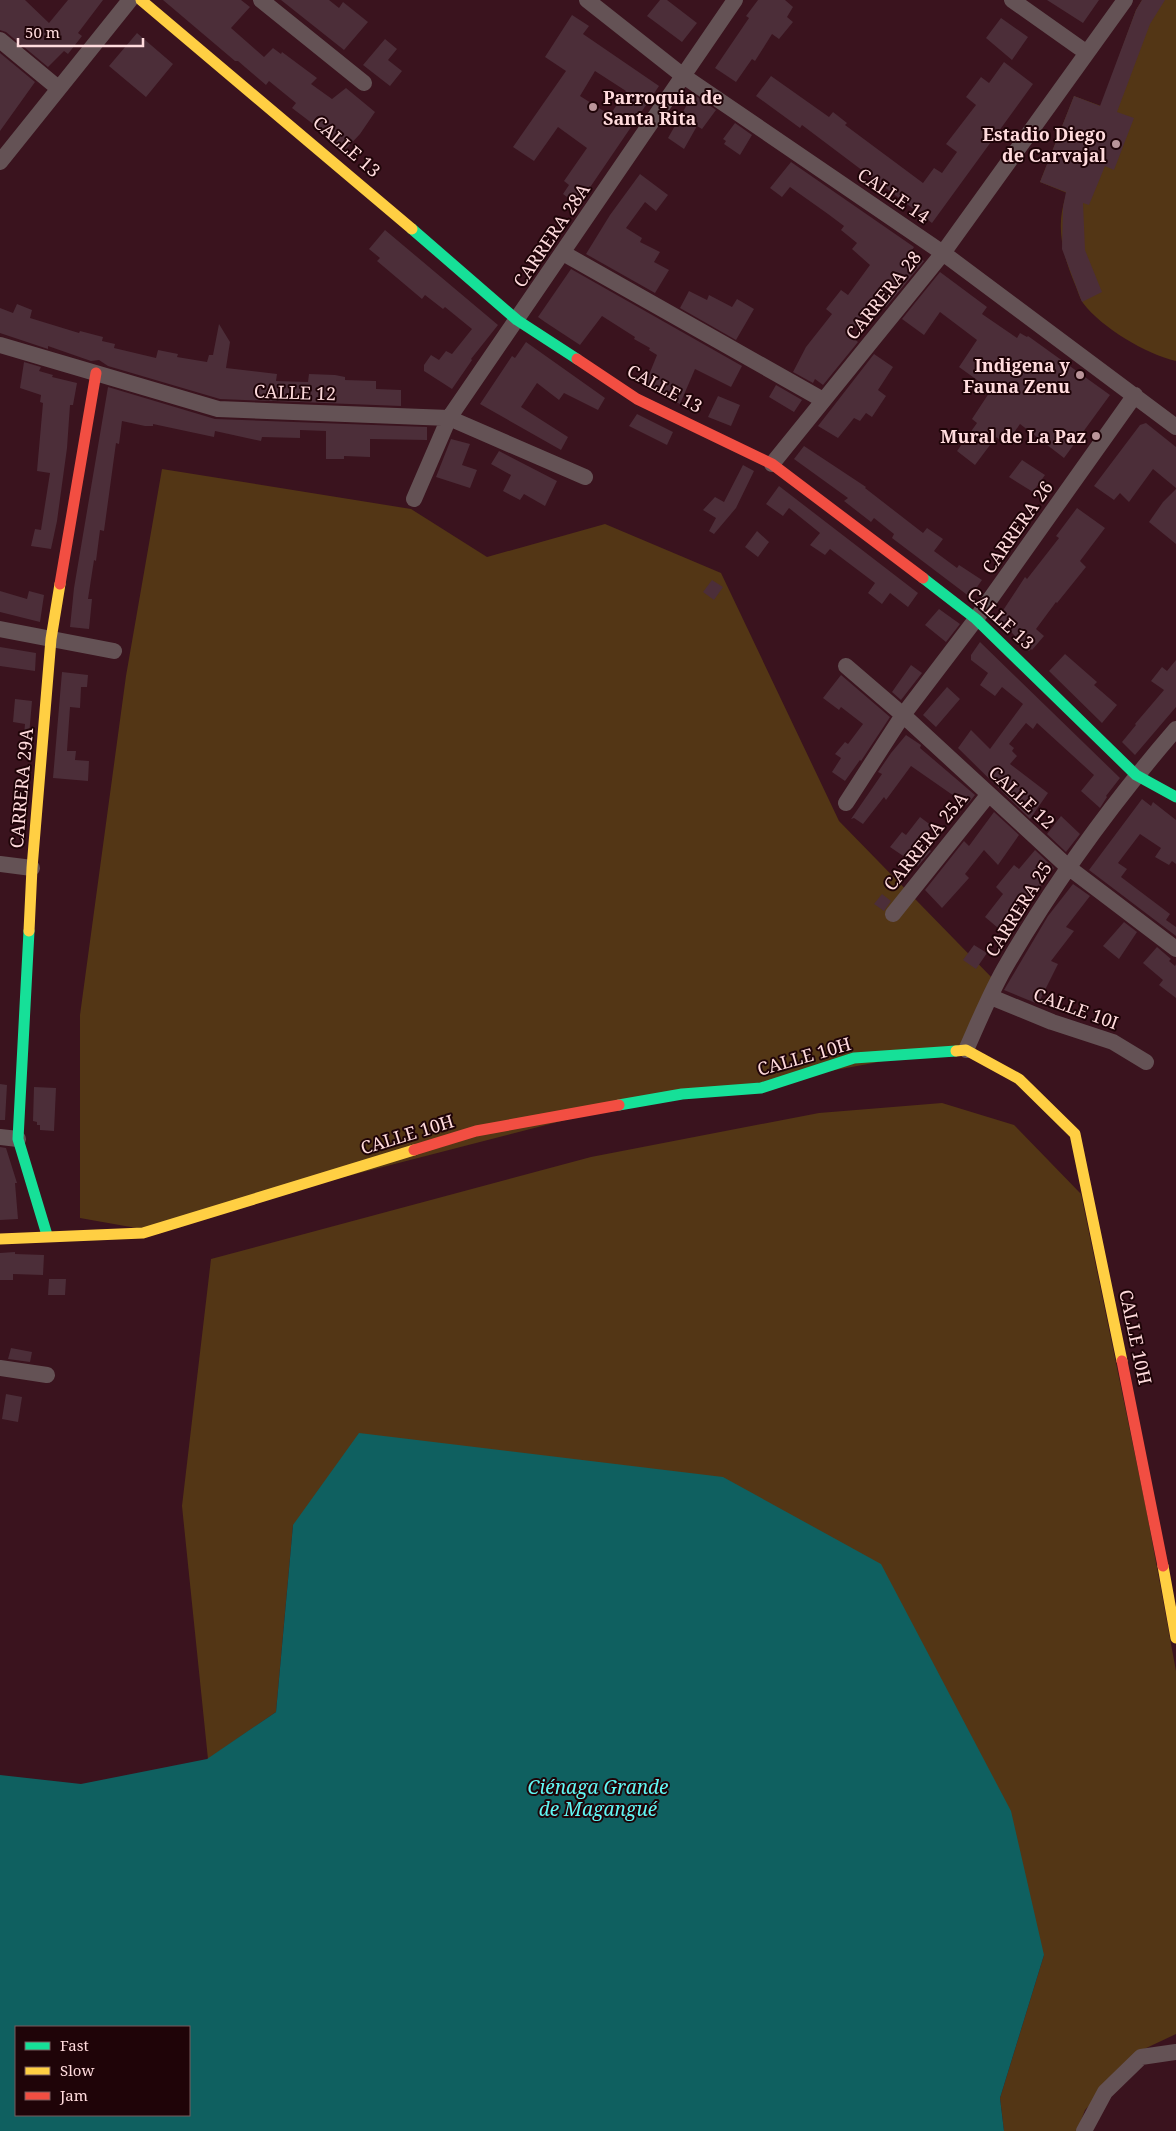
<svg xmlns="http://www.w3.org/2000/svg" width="1176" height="2131" viewBox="0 0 1176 2131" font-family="'Noto Serif',serif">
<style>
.green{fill:#533615}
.water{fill:#0f6060;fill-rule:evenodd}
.building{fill:#4c2e39;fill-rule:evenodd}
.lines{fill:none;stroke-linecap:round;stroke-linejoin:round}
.street{stroke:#645255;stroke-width:16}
.fast{stroke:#16e098;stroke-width:11}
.slow{stroke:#ffcf43;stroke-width:11}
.jam{stroke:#f24e42;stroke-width:11}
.poi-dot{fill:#ba959a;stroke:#1f0408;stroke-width:2}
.labels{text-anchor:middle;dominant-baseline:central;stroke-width:4;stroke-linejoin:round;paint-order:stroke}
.poi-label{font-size:18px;font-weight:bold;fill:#ffdbdd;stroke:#1f0408;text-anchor:end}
.street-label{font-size:18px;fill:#ffdbdd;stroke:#1f0408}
.water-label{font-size:19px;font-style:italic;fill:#61f8f5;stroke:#1f0408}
</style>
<rect width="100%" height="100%" fill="#3a131e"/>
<!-- green -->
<path class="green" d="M 1142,0 L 1176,0 L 1176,361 C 1146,354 1102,328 1083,303 C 1079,297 1077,288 1074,282 C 1062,252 1055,224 1067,193 L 1040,182 L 1074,96 L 1101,106 L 1136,10 Z
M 162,469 L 411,509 L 487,557 L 605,524 L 721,573 L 839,821 L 996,982 L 964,1046 L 760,1084 L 682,1090 L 142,1229 L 80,1218 L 80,1015 L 126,676 Z
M 942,1103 L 1014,1125 L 1081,1194 L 1146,1508 L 1176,1671 L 1176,2034 L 1142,2050 L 1085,2110 L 1077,2131 L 1004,2131 L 1000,2098 L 1044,1955 L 293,1525 L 276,1712 L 208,1759 L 182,1506 L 211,1259 L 591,1157 L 819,1113 Z"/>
<!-- water -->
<path class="water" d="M 359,1433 L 723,1477 L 881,1564 L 1011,1811 L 1044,1955 L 1000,2098 L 1004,2131 L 0,2131 L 0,1775 L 81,1784 L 207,1759 L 276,1712 L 293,1525 ZM 16,2027 L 189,2027 L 189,2115 L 16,2115 Z"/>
<!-- building -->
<path class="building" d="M 0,0 L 25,0 L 49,23 L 68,0 L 103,0 L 78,33 L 82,36 L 68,54 L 64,51 L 48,67 L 6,32 L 0,30 Z
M 163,0 L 241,0 L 250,7 L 231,28 L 264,57 L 273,48 L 281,54 L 282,52 L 317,78 L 311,84 L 332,99 L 346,88 L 375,112 L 360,134 L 346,149 L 292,108 L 296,103 L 269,81 L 266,85 L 238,61 L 235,61 Z
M 281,0 L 329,0 L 339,8 L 343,2 L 368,22 L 344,50 Z
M 660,0 L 667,0 L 697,23 L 682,42 L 647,16 Z
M 758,0 L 785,0 L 793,7 L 787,17 L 793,22 L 779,39 L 772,34 L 755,61 L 752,59 L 736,82 L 715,68 L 749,18 L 746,16 Z
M 1047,0 L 1099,0 L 1083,23 Z
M 1142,0 L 1165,0 L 1150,24 L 1117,112 L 1134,118 L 1114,170 L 1105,166 L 1089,205 L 1083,203 L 1085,250 L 1102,292 L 1082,302 L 1062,249 L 1063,207 L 1066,192 L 1040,182 L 1074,96 L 1100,106 L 1136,10 Z
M 572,15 L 589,26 L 583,34 L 659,86 L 578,205 L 563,194 L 569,185 L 564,181 L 587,148 L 558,127 L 534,161 L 513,147 L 566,71 L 545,57 ZM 595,71 L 626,91 L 610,115 L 580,96 Z
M 1001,18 L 1028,37 L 1012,60 L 986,38 Z
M 137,33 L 173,64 L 146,97 L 109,66 Z
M 385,39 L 397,49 L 388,60 L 402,71 L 390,86 L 363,65 Z
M 0,53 L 35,82 L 0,131 Z
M 1004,62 L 1033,84 L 932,223 L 802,125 L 800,128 L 756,96 L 771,76 L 829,117 L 833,112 L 847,123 L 845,125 L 923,183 L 934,168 L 942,173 L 957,152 L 946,144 L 976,105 L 966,97 L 981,77 L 989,83 Z
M 693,94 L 716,110 L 702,129 L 697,126 L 684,149 L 668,138 Z
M 735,123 L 752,135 L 740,155 L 724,144 L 726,141 L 723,139 Z
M 791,162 L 914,247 L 911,252 L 924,261 L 886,307 L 877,300 L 869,310 L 868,309 L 850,333 L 852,335 L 851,336 L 858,342 L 823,385 L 815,379 L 813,383 L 793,372 L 806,347 L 832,314 L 826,309 L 841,290 L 848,295 L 870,265 L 852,249 L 857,243 L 841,230 L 844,226 L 828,214 L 790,187 L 782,197 L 770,188 Z
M 640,174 L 668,195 L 656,211 L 645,202 L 626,228 L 642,238 L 640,242 L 660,252 L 654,262 L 669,270 L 655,293 L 586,254 L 610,215 Z
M 385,230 L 498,325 L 471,359 L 472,360 L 452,389 L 424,371 L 424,365 L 431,355 L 439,360 L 446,351 L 452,354 L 472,329 L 445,307 L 443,309 L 425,295 L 422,299 L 377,261 L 380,258 L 369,249 Z
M 571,269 L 742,366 L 731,387 L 695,369 L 680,404 L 644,387 L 657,355 L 649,350 L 650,348 L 634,339 L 635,337 L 602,316 L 580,345 L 545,322 L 538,317 Z
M 940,272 L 987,307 L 982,314 L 1017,338 L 1020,333 L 1027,337 L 1028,336 L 1110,395 L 1064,458 L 1020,424 L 1006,444 L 996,437 L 975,465 L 957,451 L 977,423 L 972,419 L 991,390 L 959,367 L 977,340 L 940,312 L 924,335 L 902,319 Z
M 689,291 L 707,300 L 709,295 L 732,307 L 737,299 L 754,309 L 736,340 L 680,308 Z
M 17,304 L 32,310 L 30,318 L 79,333 L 80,331 L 103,337 L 102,341 L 115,344 L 114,348 L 156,358 L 158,350 L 178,354 L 177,357 L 207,362 L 209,355 L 213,355 L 219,324 L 230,342 L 226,368 L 277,374 L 276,381 L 308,382 L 309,374 L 335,375 L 345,377 L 345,380 L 376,381 L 376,389 L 401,390 L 401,406 L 220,399 L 108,366 L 99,360 L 91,361 L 48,346 L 48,349 L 0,333 L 0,308 L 13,313 Z
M 526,342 L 605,398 L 598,410 L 564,393 L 559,400 L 537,383 L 521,407 L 568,437 L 561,450 L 480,404 L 512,356 L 515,358 Z
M 874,354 L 893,367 L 878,390 L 886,396 L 872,417 L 866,413 L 860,421 L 854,418 L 838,438 L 818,426 Z
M 24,362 L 41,367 L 39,371 L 53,375 L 52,377 L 77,383 L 73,405 L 70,405 L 67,448 L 57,521 L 51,549 L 31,546 L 35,529 L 41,530 L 50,473 L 37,471 L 43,403 L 40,402 L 41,395 L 20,388 Z
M 776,385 L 802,400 L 794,412 L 769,397 Z
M 108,387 L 215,419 L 427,427 L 427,440 L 370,439 L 370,457 L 344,456 L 344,459 L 326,459 L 326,431 L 300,430 L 300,438 L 262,437 L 261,441 L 215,431 L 214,437 L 153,424 L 153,426 L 145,426 L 122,421 L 119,444 L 116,443 L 104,531 L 100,530 L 96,561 L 94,560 L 88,599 L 92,599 L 89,629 L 70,627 L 74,588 Z
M 718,396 L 740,405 L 731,426 L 708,417 Z
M 637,414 L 673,432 L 667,445 L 629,426 Z
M 1146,423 L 1176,447 L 1176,488 L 1153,469 L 1129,502 L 1120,493 L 1114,500 L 1094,486 L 1140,425 Z
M 451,439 L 470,444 L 462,465 L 477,470 L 470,488 L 436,477 Z
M 804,446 L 866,487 L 865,488 L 923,533 L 927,528 L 943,539 L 934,551 L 957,568 L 959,565 L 982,580 L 970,597 L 892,538 L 894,534 L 874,518 L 871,522 L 844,501 L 848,498 L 794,459 Z
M 499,451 L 557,481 L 545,506 L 524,494 L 520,500 L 503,491 L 511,475 L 491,464 Z
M 1022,460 L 1045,475 L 1033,492 L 1009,477 Z
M 743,465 L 754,471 L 736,508 L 714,534 L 709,531 L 716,518 L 703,510 L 715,497 L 724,502 Z
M 779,486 L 918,593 L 908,607 L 890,593 L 882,604 L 868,593 L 875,583 L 830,549 L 825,555 L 810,545 L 820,533 L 789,508 L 783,516 L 766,504 Z
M 1176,489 L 1176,544 L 1149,522 L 1163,502 Z
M 1077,508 L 1105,528 L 1080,561 L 1086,567 L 1057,603 L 1056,602 L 1036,629 L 1044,636 L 1032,650 L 1031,649 L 1029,651 L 998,618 L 1025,577 L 1027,579 L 1059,538 L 1056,536 Z
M 757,531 L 769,542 L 758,557 L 745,547 Z
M 712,580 L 723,587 L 714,600 L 703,592 Z
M 0,591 L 27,599 L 29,591 L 44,595 L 40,622 L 0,612 Z
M 939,609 L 960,624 L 946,642 L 925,625 Z
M 980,642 L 1120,778 L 1106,796 L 1107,797 L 1100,808 L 1081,791 L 1094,775 L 1037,723 L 1033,729 L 1026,723 L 1009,744 L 1014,748 L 1012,751 L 1017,756 L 1010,764 L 1048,793 L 1030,819 L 958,748 L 971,730 L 990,749 L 1023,704 L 1002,687 L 995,696 L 980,685 L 988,673 L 971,660 L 971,655 Z
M 0,647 L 36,653 L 35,671 L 0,666 Z
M 1065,654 L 1097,682 L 1094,685 L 1117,705 L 1102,723 L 1049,671 Z
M 1176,660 L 1176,707 L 1135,755 L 1122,742 L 1136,725 L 1135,724 L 1164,690 L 1151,681 L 1162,667 L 1167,671 Z
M 911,665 L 922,673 L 901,700 L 892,692 Z
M 62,672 L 88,675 L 87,687 L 81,687 L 80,708 L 70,707 L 67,751 L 76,751 L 75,760 L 89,761 L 88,781 L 53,778 Z
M 841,675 L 890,717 L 861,761 L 860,760 L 845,781 L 832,772 L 841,758 L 835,754 L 845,742 L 848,744 L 863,724 L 841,707 L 839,710 L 823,698 Z
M 947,687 L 960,699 L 936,727 L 923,715 Z
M 15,699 L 32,701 L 28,747 L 23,746 L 25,724 L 13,722 Z
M 906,735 L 921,745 L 920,748 L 975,795 L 967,805 L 911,766 L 886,800 L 884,797 L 863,824 L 854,818 L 851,819 L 882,774 L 878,772 L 891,753 Z
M 1142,799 L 1151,806 L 1153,802 L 1176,820 L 1176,864 L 1172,861 L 1169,865 L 1155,857 L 1161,848 L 1140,834 L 1118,863 L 1127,869 L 1121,877 L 1170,914 L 1166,920 L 1176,927 L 1176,936 L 1089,870 Z
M 994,812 L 1019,835 L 998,865 L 984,850 L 965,874 L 969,878 L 942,908 L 925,890 L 964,841 L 969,846 Z
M 1061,816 L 1080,834 L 1066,852 L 1047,834 Z
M 920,817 L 932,826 L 919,843 L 931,851 L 918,866 L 890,847 L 902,832 L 906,835 Z
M 1035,850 L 1054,868 L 1004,933 L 985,917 L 1003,894 L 996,887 L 1014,865 L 1019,869 Z
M 1073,884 L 1090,896 L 1066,927 L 1074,931 L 1051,961 L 1058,964 L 1038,1004 L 1004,990 L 1048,916 Z
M 882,894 L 891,901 L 884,911 L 874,904 Z
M 1124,922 L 1137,932 L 1119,959 L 1103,946 Z
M 974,945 L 987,953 L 976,969 L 963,960 Z
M 1157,947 L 1171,959 L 1169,961 L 1175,966 L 1176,964 L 1176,998 L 1159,985 L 1163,980 L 1143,963 Z
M 0,1084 L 7,1085 L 5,1120 L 0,1120 Z
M 34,1087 L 56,1088 L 54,1131 L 40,1130 L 40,1125 L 37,1125 L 37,1122 L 33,1121 Z
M 0,1147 L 6,1148 L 17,1183 L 15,1183 L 18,1219 L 0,1220 Z
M 15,1252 L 15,1254 L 44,1255 L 43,1275 L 13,1274 L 13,1280 L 0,1280 L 0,1253 Z
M 49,1279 L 66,1279 L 65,1295 L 48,1295 Z
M 11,1348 L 32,1352 L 30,1362 L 8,1359 Z
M 6,1394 L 22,1397 L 18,1422 L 2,1419 Z"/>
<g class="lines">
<!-- street -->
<path class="street" d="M 261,0 L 364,83
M 587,0 L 682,75 L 943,253 L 1176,427
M 1012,0 L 1087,53
M 0,40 L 58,88
M 0,162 L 130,0
M 563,253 L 823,400
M 0,345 L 218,409 L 449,418 L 585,477
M 772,464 L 943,253 L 1125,0
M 414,499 L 449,418 L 735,0
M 0,629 L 114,651
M 846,666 L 903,715 L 1068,867 L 1176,949
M 846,803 L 903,715 L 976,619 L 1135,395
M 0,864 L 32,868
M 893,914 L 989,794
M 991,997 L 1052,1022 L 1113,1042 L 1146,1062
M 966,1050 C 979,1021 991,991 1007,964 C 1056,880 1113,802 1176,729
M 0,1137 L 18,1139
M 0,1368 L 47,1375
M 1084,2131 L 1105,2092 L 1141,2057 L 1176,2052"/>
<!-- fast -->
<path class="fast" d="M 412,229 L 517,320 L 577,359
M 923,578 L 976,619 L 1136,775 L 1176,797
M 29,931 L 18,1139 L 47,1235
M 619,1105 L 682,1094 L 761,1088 L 854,1058 L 956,1051"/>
<!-- slow -->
<path class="slow" d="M 141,0 L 412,229
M 29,931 L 32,868 L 51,639 L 60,584
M 956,1051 L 966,1050 L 1019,1079 L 1075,1134 L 1122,1361
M 0,1239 L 143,1233 L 414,1150
M 1163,1566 L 1176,1638"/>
<!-- jam -->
<path class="jam" d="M 577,359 L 637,399 L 772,464 L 923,578
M 60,584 L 96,373
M 414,1150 L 476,1131 L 619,1105
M 1122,1361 L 1163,1566"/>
</g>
<!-- markers -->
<g class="poi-dot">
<circle cx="593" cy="107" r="5"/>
<circle cx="1116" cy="144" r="5"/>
<circle cx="1080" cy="375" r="5"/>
<circle cx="1096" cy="436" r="5"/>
</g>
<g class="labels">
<!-- poi labels -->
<g class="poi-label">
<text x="603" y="97" text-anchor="start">Parroquia de<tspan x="603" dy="21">Santa Rita</tspan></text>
<text x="1106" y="134">Estadio Diego<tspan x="1106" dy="21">de Carvajal</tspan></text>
<text x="1070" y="365">Indigena y<tspan x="1070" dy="21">Fauna Zenu</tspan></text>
<text x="1086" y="436">Mural de La Paz</text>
</g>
<!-- street labels -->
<g class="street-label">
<text transform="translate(347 146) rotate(41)">CALLE 13</text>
<text transform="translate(894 195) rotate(34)">CALLE 14</text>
<text transform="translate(551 235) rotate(-56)">CARRERA 28A</text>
<text transform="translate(883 295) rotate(-51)">CARRERA 28</text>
<text transform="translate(665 388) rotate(28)">CALLE 13</text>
<text transform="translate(295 392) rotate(2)">CALLE 12</text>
<text transform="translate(1017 527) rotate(-55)">CARRERA 26</text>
<text transform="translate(1001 618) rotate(42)">CALLE 13</text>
<text transform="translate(21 788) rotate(-85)">CARRERA 29A</text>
<text transform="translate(1022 797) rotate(43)">CALLE 12</text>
<text transform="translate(925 841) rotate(-51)">CARRERA 25A</text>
<text transform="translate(1018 909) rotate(-58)">CARRERA 25</text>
<text transform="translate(1076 1008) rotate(20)">CALLE 10I</text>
<text transform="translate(804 1056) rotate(-16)">CALLE 10H</text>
<text transform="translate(407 1134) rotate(-17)">CALLE 10H</text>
<text transform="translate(1136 1337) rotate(78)">CALLE 10H</text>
</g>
<!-- water labels -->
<g class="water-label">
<text x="598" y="1787">Ciénaga Grande<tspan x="598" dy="22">de Magangué</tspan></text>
</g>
</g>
<!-- legend -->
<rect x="15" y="2026" width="175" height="90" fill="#1f0408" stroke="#795a5d"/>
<rect x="25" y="2042" width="25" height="8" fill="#16e098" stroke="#795a5d"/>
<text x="60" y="2051" font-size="15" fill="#ffdbdd">Fast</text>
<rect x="25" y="2067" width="25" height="8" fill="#ffcf43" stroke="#795a5d"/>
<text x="60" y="2076" font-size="15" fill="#ffdbdd">Slow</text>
<rect x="25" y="2092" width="25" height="8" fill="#f24e42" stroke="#795a5d"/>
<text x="60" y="2101" font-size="15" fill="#ffdbdd">Jam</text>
<!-- scale -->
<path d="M18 38v8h125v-8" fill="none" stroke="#ffdbdd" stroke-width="2.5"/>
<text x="25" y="38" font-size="15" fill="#ffdbdd" stroke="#1f0408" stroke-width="4" paint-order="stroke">50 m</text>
</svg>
